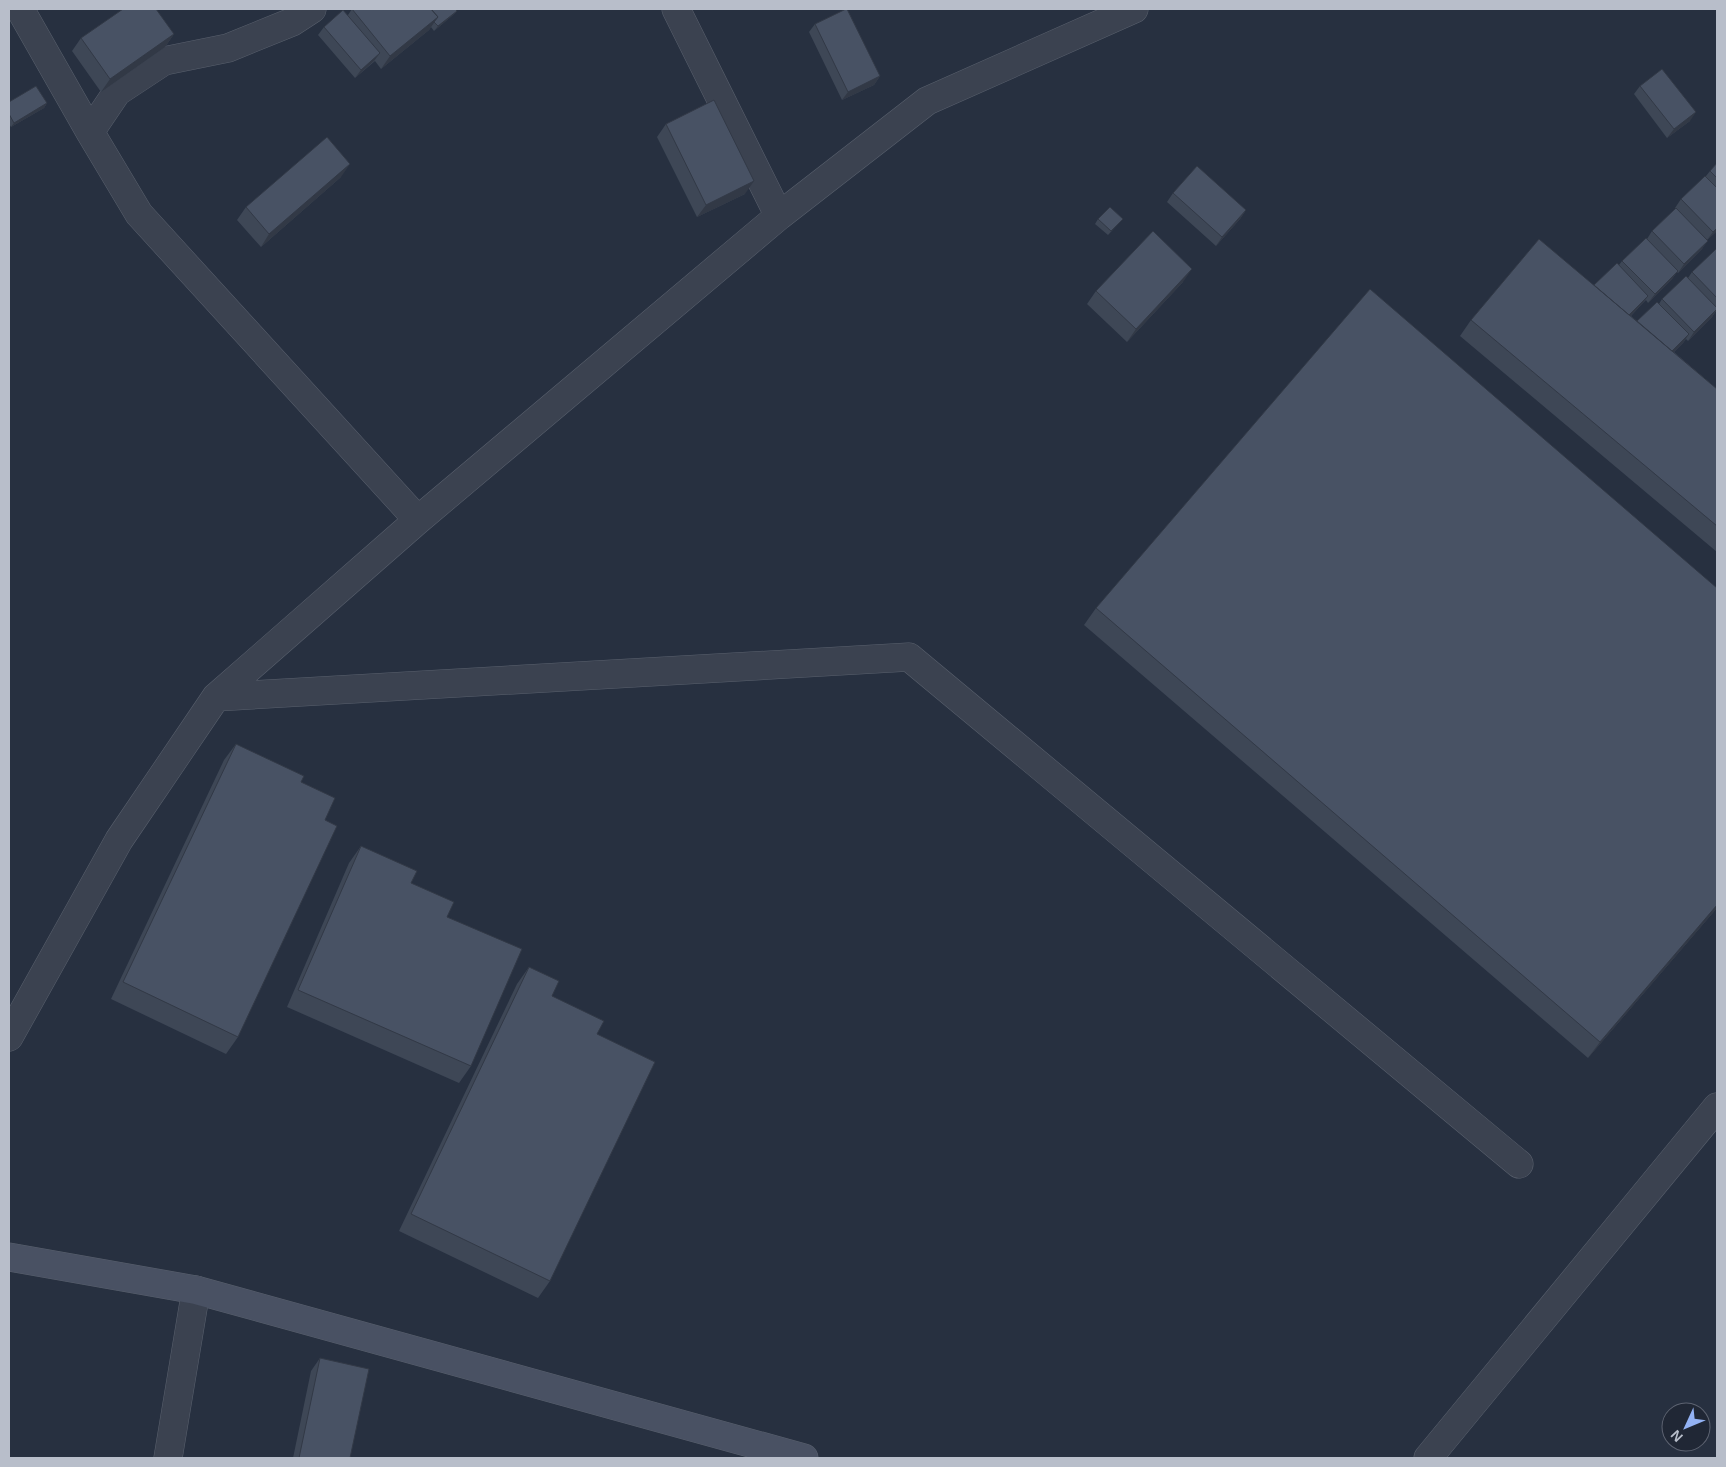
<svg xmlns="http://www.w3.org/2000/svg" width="1726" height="1467" viewBox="0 0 1726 1467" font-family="Helvetica,sans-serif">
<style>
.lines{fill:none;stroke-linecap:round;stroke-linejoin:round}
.minor-casing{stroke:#59606d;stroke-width:29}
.secondary-casing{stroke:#59606d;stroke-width:29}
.minor{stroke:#3b4250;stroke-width:28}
.secondary{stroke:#495163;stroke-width:28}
.wall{fill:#3e4756}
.shaded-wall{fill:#323946}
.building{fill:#485264;stroke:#323946}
</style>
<rect width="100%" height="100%" fill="#273040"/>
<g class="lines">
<defs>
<path id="minor" d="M 20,9 L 90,132 L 139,214 L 418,520
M 676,9 L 779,216
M 90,132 L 117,92 L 164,61 L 228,48 L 292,22 L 312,9
M 216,697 L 909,657 L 1519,1164
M 9,1037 L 119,840 L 216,697 L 418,520 L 779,216 L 927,101 L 1134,9
M 168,1458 L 196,1290
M 1428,1458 L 1717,1107"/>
<path id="secondary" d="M 9,1257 L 196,1290 L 804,1458"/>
</defs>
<!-- minor casing -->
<use href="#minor" class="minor-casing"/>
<!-- secondary casing -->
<use href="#secondary" class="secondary-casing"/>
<!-- minor -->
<use href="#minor" class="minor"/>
<!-- secondary -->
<use href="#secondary" class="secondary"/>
</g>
<!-- wall -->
<path class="wall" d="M 352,9 L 457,11 L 453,15 L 434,31 L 431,27 L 429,30 L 381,69 L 375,61 L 355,78 L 318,35 L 324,27 L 348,15 Z
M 815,24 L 880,76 L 874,85 L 842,100 L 809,32 Z
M 174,34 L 165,47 L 101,92 L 72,51 L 81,38 Z
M 1640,86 L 1690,121 L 1667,138 L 1634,94 Z
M 9,102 L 47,103 L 44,108 L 11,127 L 9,124 Z
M 666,124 L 745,194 L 697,217 L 657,137 Z
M 1717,163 L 1717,231 L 1707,240 L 1702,249 L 1678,273 L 1677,272 L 1672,279 L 1648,303 L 1646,300 L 1642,304 L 1631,316 L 1637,321 L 1659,304 L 1662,299 L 1688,278 L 1692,272 L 1717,250 L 1717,313 L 1716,311 L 1712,317 L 1688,341 L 1686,339 L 1683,343 L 1674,352 L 1717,389 L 1717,552 L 1460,336 L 1471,320 L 1594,285 L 1619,265 L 1622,261 L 1647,239 L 1652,231 L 1676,208 L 1675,208 L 1681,199 L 1706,176 L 1710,171 Z
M 341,177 L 261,247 L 237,220 L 246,207 Z
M 1173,193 L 1246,210 L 1240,219 L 1216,246 L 1167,202 Z
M 1098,219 L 1123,219 L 1108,235 L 1095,224 Z
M 1183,282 L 1127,342 L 1087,304 L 1096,291 Z
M 1717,588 L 1717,908 L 1588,1058 L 1084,625 L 1096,608 Z
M 236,744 L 301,782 L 238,1037 L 226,1054 L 111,999 L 224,760 Z
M 361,846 L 411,883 L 447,917 L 471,1066 L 459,1083 L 287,1007 L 349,863 Z
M 529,967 L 552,996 L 550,1281 L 538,1298 L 399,1231 L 517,984 Z
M 320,1358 L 350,1458 L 293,1458 L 311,1371 Z"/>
<!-- shaded-wall -->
<path class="shaded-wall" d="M 457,11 L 453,15 L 434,31 L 438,26 Z
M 438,17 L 429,30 L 381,69 L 390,56 Z
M 174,34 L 165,47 L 101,92 L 110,79 Z
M 380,53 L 374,61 L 355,78 L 361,70 Z
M 880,76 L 874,85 L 842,100 L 848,92 Z
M 47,103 L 44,108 L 11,127 L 14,123 Z
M 1696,112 L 1690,121 L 1667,138 L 1674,129 Z
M 350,164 L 341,177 L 261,247 L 269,234 Z
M 754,181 L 745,194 L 697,217 L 706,205 Z
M 1246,210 L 1240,219 L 1216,246 L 1222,237 Z
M 1717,228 L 1717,231 L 1707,240 L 1713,232 Z
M 1708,241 L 1702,249 L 1678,273 L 1684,264 Z
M 1192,269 L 1183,282 L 1127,342 L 1136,329 Z
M 1678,271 L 1672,279 L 1648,303 L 1655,294 Z
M 1648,296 L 1642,304 L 1619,328 L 1625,319 Z
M 1717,309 L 1712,317 L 1688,341 L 1694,332 Z
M 1689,334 L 1683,343 L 1659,367 L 1665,358 Z
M 1717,905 L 1717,908 L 1588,1058 L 1600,1042 Z"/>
<!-- building -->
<path class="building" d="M 123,9 L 156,9 L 174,34 L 110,79 L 81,38 Z
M 352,9 L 431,9 L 438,17 L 390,56 Z
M 431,9 L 455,9 L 457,11 L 438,26 L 434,22 L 438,17 Z
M 846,9 L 847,9 L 880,76 L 848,92 L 815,24 Z
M 343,10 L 380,53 L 361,70 L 324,27 Z
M 1662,69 L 1696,112 L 1674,129 L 1640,86 Z
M 36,86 L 47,103 L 14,123 L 9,114 L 9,102 Z
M 714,100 L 754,181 L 706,205 L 666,124 Z
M 327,137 L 350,164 L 269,234 L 246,207 Z
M 1717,163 L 1717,178 L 1710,171 Z
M 1197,166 L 1246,210 L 1222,237 L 1173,193 Z
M 1705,176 L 1717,188 L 1717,228 L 1713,232 L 1681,199 Z
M 1110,207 L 1123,219 L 1111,231 L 1098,219 Z
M 1676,208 L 1708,241 L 1684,264 L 1652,231 Z
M 1153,231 L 1192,269 L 1136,329 L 1096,291 Z
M 1646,238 L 1678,271 L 1655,294 L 1622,261 Z
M 1539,239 L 1717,389 L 1717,526 L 1471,320 Z
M 1716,249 L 1717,250 L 1717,298 L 1692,272 Z
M 1617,263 L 1648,296 L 1629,315 L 1594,285 Z
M 1686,276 L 1717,308 L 1717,309 L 1694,332 L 1662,299 Z
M 1370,289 L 1717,588 L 1717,905 L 1600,1042 L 1096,608 Z
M 1657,302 L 1689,334 L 1672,351 L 1637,321 Z
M 236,744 L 304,776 L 301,782 L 335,798 L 325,820 L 337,826 L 238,1037 L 123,982 Z
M 361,846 L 417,871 L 411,883 L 454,902 L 447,917 L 522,949 L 471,1066 L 298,990 Z
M 529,967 L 559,981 L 552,996 L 604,1021 L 597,1034 L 655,1062 L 550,1281 L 411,1214 Z
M 320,1358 L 369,1369 L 350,1458 L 299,1458 Z"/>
<!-- border -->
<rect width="1726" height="1467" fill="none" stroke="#b8beca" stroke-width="20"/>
<!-- north arrow -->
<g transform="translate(1686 1427) rotate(226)"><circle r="24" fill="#202735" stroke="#5d6371"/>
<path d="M0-4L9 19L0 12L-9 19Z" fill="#93b2f4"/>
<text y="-8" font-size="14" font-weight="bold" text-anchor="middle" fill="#b8beca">N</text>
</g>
</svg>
